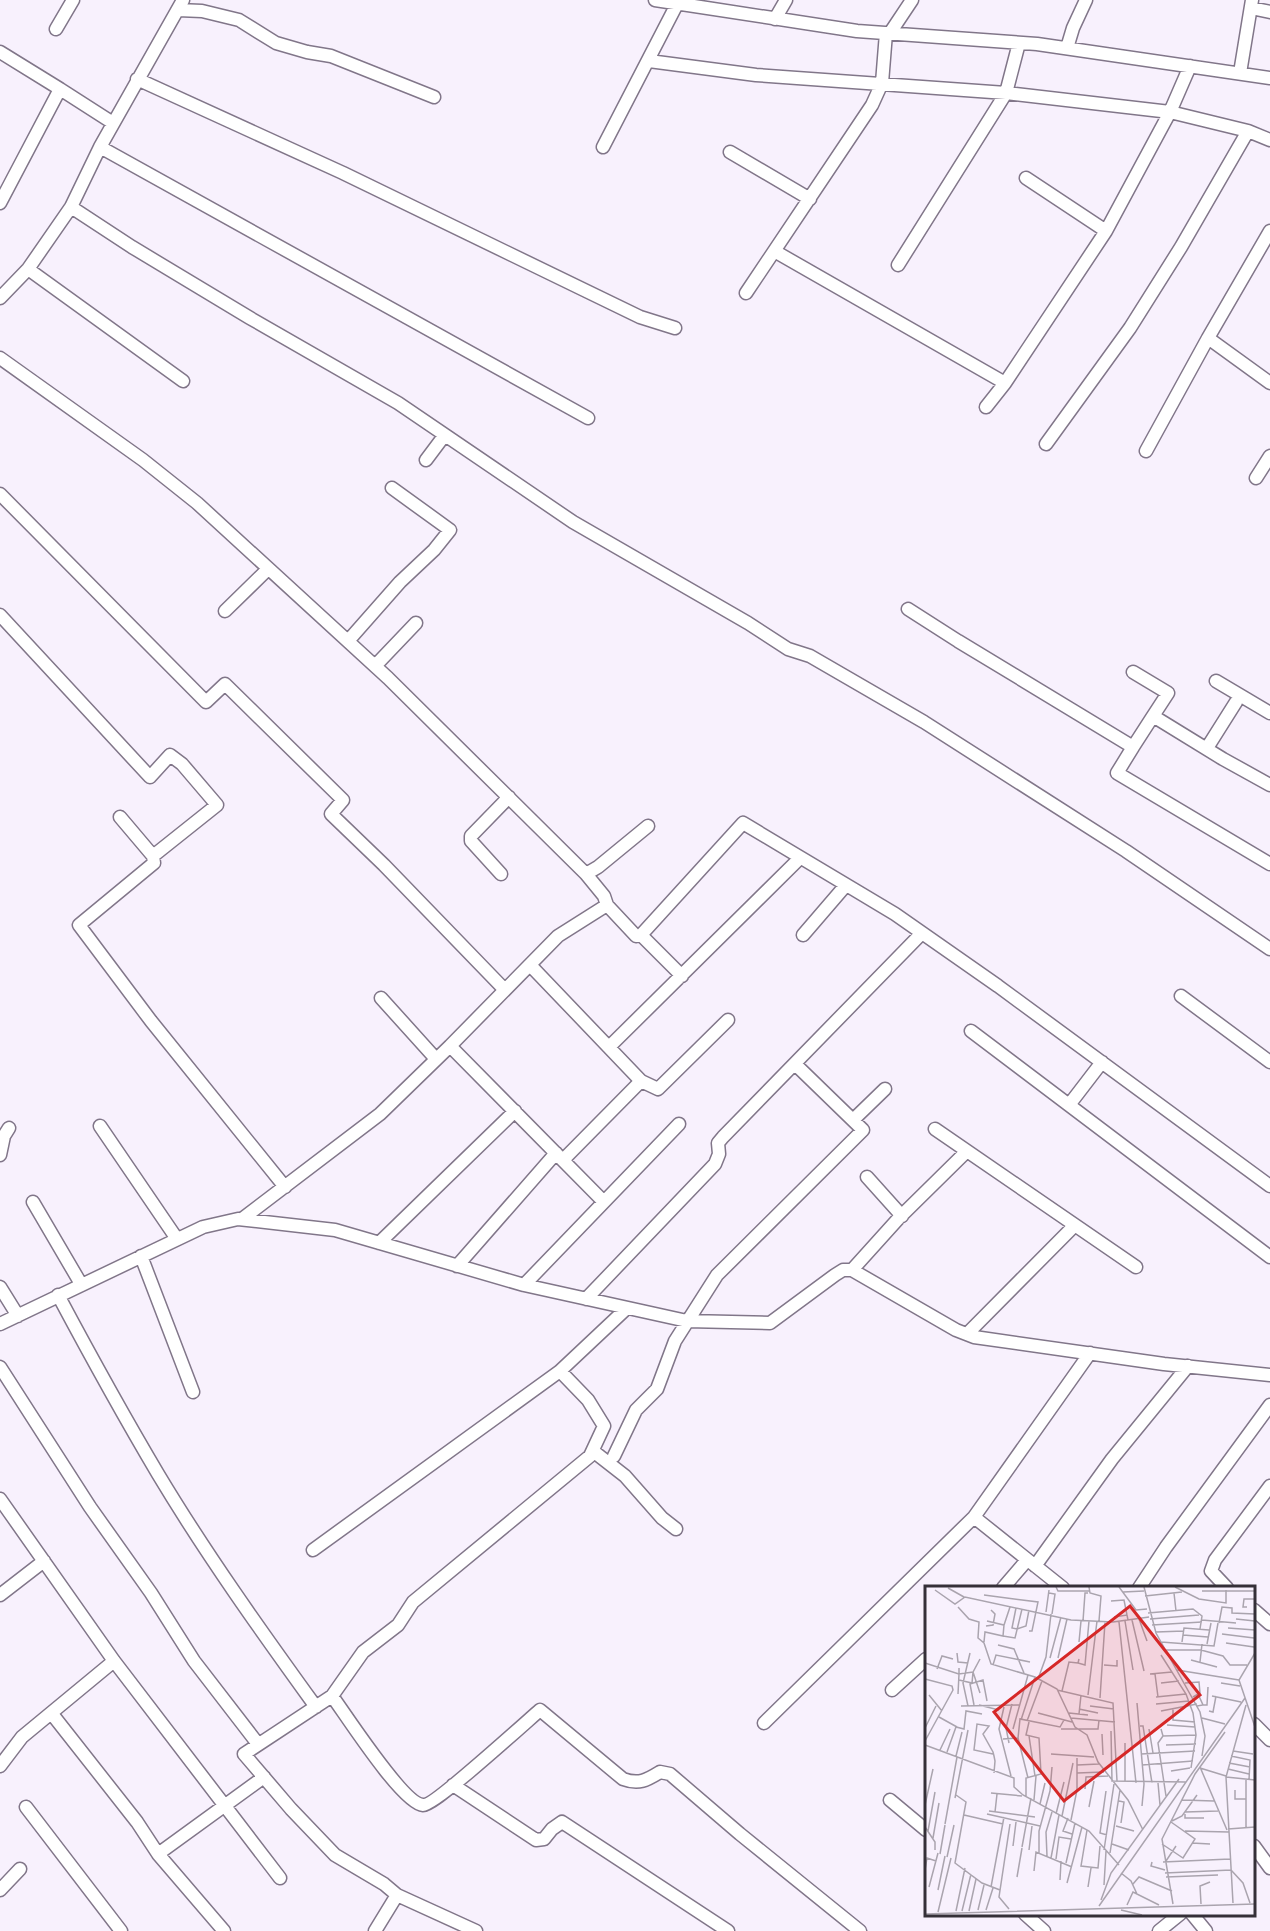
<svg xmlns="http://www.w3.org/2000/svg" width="1270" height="1931" viewBox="0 0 1270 1931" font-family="Roboto,sans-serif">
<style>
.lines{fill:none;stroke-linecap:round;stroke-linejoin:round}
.minor-casing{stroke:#817689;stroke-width:15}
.minor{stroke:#fff;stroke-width:12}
.inset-road{fill:none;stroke:#aaa4ae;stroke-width:1.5}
.view{fill:#d62828;fill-opacity:0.15;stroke:#d62828;stroke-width:3}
.inset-edge{fill:none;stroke:#353038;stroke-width:3}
</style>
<rect width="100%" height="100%" fill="#f8f1fd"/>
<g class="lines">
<defs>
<path id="minor" d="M 655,0 L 857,31 L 1037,44 L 1270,78
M 1251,8 L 1270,12
M 178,10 L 202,11 L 239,20 L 276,43 L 307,52 L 331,56 L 434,97
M 775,19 L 786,0
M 56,29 L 73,0
M 890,33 L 912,0
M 1067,48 L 1073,28 L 1086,0
M 0,52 L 60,89
M 649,61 L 756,75 L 1006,93 L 1170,112 L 1248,131 L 1270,140
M 1240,73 L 1252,0
M 137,79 L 343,173 L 640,317 L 675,328
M 100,147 L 588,418
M 603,147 L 677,4
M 730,152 L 810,199
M 1026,178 L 1106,231
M 0,203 L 60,89 L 113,123
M 71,207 L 132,247 L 250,318 L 398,403 L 573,522 L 748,623 L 788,649 L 810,656 L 924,722 L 1126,851 L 1270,949
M 776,252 L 1005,383
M 898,265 L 1006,93 L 1019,43
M 28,269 L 183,381
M 746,293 L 872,105 L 882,83 L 886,33
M 0,298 L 28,269 L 71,207 L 100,147 L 183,0
M 1208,338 L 1270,383
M 0,358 L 143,460 L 197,503 L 388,678 L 586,874 L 604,896 L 607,905
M 986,407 L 1005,383 L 1106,231 L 1170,112 L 1190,66
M 1046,444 L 1130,328 L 1181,247 L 1248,131
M 1146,451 L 1208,338 L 1270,231
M 426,460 L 444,436
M 1256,478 L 1270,456
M 0,494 L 206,702 L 225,684 L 343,800 L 331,814 L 384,865 L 505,990
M 908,609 L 958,641 L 1133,747 L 1117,773 L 1270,864
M 225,611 L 268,569
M 0,615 L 150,777 L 170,755 L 182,764 L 217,805 L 153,856 L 120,817
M 348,641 L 400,582 L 434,550 L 450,530 L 392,488
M 375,666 L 416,623
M 1133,672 L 1168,693 L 1153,716
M 1216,681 L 1270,713
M 1133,747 L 1153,716 L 1223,759 L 1270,785
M 1207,748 L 1236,702
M 153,856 L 154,863 L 79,925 L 151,1021 L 285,1187
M 501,874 L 471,841 L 471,836 L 509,797
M 586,874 L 598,867 L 648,826
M 641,935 L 682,976
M 803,935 L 846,885
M 530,965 L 641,1081 L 658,1089 L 728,1020
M 1181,996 L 1270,1062
M 381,998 L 436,1059
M 971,1031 L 1270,1257
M 450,1046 L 604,1202
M 609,1047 L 800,858
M 1069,1105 L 1102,1062
M 853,1120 L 885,1089
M 100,1126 L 177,1239
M 935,1129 L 1136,1267
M 0,1155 L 4,1136 L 9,1128
M 563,1160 L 641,1081
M 867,1177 L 902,1216
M 33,1202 L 81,1284
M 242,1219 L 380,1114 L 450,1046 L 558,936 L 607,905 L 636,936 L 641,935 L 743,823 L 895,914 L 998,986 L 1270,1186
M 379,1243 L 515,1111
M 141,1256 L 193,1392
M 457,1266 L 556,1153
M 852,1270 L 898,1219 L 967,1151
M 524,1285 L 679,1124
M 0,1287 L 18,1316
M 58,1295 C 90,1355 123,1415 158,1474 C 206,1554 261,1631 316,1707
M 586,1299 L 715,1164 L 719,1154 L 718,1143 L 723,1137 L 922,933
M 0,1324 L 203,1227 L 238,1219 L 335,1230 L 524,1285 L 687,1321 L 770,1323 L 835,1275 L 843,1270 L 852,1270 L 956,1330 L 974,1337 L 1164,1364 L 1270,1375
M 967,1334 L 1075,1225
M 0,1367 L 90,1507 L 151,1593 L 194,1661 L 258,1744
M 593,1451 L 625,1476 L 662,1518 L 676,1529
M 614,1456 L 636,1410 L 657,1389 L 675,1341 L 717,1275 L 863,1130 L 795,1064
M 0,1499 L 114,1661 L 280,1878
M 974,1517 L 1063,1588
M 313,1550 L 560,1371 L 627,1308
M 1035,1566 L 1112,1459 L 1188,1366
M 1003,1588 L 1027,1560
M 1139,1588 L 1166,1547 L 1270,1405
M 1227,1588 L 1211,1571 L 1215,1560 L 1270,1486
M 0,1595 L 44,1561
M 1254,1610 L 1270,1624
M 892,1690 L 926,1659
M 332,1696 C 346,1715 403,1804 423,1805 C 434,1806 525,1723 540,1710 L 623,1779 C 639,1785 647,1780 660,1772 L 670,1774 L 740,1834 L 860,1931
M 52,1714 L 137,1822 L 158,1854 L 224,1931
M 764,1723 L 974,1517 L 1090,1353
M 1254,1724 L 1270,1740
M 0,1766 L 22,1737 L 114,1661
M 453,1785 L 536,1840 L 544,1839 L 552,1829 L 562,1822 L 728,1931
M 890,1800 L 926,1830
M 26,1807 L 121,1931
M 1254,1846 L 1270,1868
M 158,1854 L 264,1777
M 0,1890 L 20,1869
M 397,1895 L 476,1931
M 1025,1914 L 1044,1931
M 1192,1914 L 1206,1931
M 375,1931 L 397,1895 L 384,1884 L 335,1855 L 291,1809 L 244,1754 L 332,1696 L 363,1652 L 398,1625 L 413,1602 L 590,1456 L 604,1426 L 588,1400 L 560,1371
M 1159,1931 L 1180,1914"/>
</defs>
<!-- minor casing -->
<use href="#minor" class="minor-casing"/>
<!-- minor -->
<use href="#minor" class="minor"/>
</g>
<!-- overview -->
<g transform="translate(925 1586)">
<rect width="330" height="330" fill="#f8f1fd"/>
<path class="inset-road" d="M 131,1 L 133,5 L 164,5M 164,1 L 165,7 L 176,10 L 174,35M 194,1 L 211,24 L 222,23M 219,1 L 231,47 L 275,126 L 280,150 L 277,170M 250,1 L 274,13 L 301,17 L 301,4M 23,2 L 39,11M 10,4 L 30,18 L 40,11 L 146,34 L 188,36 L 224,31M 277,5 L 330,5M 198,6 L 219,5M 124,7 L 130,8 L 127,28M 249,7 L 251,25M 59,9 L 113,16 L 107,45 L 104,45M 220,10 L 257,6M 186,15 L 199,14 L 202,29M 33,21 L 44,33 L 54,36 L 53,52 L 59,57 L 66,78 L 110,91 L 132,103 L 150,141 L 162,149 L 173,176 L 203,214 L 218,244M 322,21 L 318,21 L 319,13 L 330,13M 91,22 L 87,42 L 92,43 L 101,40 L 104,24M 121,26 L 124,4M 223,27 L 268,23 L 277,30 L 275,43M 189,31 L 202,29 L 203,34M 214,33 L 222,55M 225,33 L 274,29M 311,33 L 330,35M 207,34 L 219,85M 277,34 L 311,37M 62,35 L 79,39 L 85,21M 158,35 L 160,7 L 163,7M 200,35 L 208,84M 194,36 L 211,197M 294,37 L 297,21 L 307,22 L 307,27 L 330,28M 227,39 L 277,36M 61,40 L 68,39 L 70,28 L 66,24M 303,42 L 330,44M 330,45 L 330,67M 231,46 L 259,45M 297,48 L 329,52M 258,49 L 283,51M 78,50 L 90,52 L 97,23M 59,56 L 60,46 L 78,50 L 79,39M 154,56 L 156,35M 236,56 L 289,60 L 293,37M 257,56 L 259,42 L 284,44M 301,57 L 329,61M 282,58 L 286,37M 73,59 L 89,63 L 99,87M 240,64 L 276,64 L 298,70 L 305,79 L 322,79M 32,67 L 33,76 L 43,77M 330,67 L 314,94 L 330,141M 236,69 L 261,108 L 268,127 L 271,149 L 266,182M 125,72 L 136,31M 133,72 L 142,33M 154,73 L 153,77 L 160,79 L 164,35M 266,74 L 292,81M 275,76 L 277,58M 0,77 L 34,88 L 33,108M 68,79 L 71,69 L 105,76M 179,79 L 192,80 L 192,74M 34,82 L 34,88 L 48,86 L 55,73M 12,83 L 17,70 L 28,73M 252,84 L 314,94M 48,86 L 55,107M 225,88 L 247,86M 230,88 L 233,111M 0,93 L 27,100 L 28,104 L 0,155M 113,93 L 121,71 L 126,28M 34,94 L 47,97 L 48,86M 236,97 L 254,95M 260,97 L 274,96 L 275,107 L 268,111M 296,97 L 315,100M 132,104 L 188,117 L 192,195M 137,105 L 144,76 L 153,77M 4,109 L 17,125M 163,109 L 172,35M 287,110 L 316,116M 231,111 L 261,108M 175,112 L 180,36M 212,117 L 219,198 L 217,220M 231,118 L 264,115M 49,119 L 45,98 L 58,94 L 62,115M 54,119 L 74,124M 278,119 L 282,119 L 283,101M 36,120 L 94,119M 43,120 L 38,97 L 45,67M 165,120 L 189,123M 272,120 L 278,119 L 273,108M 79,121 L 74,143 L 86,190M 154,123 L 173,127M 248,123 L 248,134 L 270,136M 236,125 L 272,118M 284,125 L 288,126 L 291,110M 113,127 L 147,136M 144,127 L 163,129M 154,128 L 156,109M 14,131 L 32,141M 146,132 L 190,136M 277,132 L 300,138M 96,134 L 110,91M 102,135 L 117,95M 242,139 L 270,141M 215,140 L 218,140 L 227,197M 0,142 L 11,120M 88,143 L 103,89M 136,143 L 173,143 L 174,134M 224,143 L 228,167M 236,143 L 238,150 L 271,149M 186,145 L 187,195 L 261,196M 177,148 L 178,169M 104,150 L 110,190M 238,150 L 233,157 L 241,210M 93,152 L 103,192M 78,153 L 93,152 L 95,133 L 135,141 L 139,134M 84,157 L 81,142 L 87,118M 200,157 L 200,196M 0,159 L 89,192 L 89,201 L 98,209 L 164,245 L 194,279M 241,159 L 271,158M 15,164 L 25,143M 308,165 L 328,168M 22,166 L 31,141 L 39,143 L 41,125 L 57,128M 68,168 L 49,164 L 52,138 L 64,140 L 58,148 L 68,166 L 69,170 L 70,175 L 69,187M 126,168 L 169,171M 216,168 L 270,165M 31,170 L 37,146M 306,170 L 325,174 L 324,194M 304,177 L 325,181M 152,179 L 174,178M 217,179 L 268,175M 275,181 L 302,244M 275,182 L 301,190M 303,183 L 324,188M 246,185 L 265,182M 152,187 L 179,186M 301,191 L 330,194M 233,197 L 235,219M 160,203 L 161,191 L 183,190M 310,204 L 310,213 L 321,213M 181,205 L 175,247 L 182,249M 66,207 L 97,210M 31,209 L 41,216 L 30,277 L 57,297 L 75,304M 101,211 L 101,192 L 116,188 L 114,152 L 101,149 L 104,136M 30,212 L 43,144M 109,214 L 111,190M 257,214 L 289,215M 194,215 L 199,216 L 196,237M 115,218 L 120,197M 0,219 L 8,183M 164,221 L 169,195M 64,225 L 110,231M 70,226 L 72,208M 260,226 L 293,225M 62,228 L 115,240M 131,228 L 139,196M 260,228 L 260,232 L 279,232M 39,229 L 78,238M 137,230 L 148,177M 143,232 L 138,245 L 147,248M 146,234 L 152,204 L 152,172M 247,235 L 257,230 L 272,209M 20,238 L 32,171M 191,240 L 209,245M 0,241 L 10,256 L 10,264M 321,242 L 321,193M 303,243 L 330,241M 162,244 L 156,280 L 173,282 L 175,260M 3,245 L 10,206M 260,245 L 304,246M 8,252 L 14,217M 267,257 L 285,258M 187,258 L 204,264M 237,258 L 258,272 L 270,253 L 246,236M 88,260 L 91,236M 97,261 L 106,212M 104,264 L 107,240M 179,264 L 189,198M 114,267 L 114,245 L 125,205 L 127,181M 185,267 L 195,204M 15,268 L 20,239M 122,270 L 121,246 L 127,226M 22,271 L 29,239M 126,272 L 134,229M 131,273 L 134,251 L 146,253M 241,275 L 251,260M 227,276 L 226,280 L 240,284M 238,276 L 305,273M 141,277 L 150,237M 0,284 L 2,272 L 11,275M 306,284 L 318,297 L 325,317M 109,285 L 111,266 L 147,281M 196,287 L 206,295 L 212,308M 240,287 L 306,284M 92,291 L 97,262M 241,291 L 293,289M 135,294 L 136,275M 142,297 L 157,241M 208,298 L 214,291 L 247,305M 179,299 L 181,265M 4,301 L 13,267M 66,301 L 79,231M 163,301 L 166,282M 13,304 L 20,270M 176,314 L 186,287 L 254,193M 308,317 L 301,191 L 321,119M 248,318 L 237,253 L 270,188 L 300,146M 276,318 L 275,300 L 285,296M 202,319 L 208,306 L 234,319M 174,320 L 320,112M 84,323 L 74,311 L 85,238M 53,324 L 59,299M 61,324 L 68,302M 196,324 L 217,329M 31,325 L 40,282M 37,325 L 46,288M 44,325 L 51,293M 13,326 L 26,272M 0,328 L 330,318"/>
<path class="view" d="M 205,20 L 275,109 L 139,215 L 69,126 Z"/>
<rect width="330" height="330" class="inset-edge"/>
</g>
</svg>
